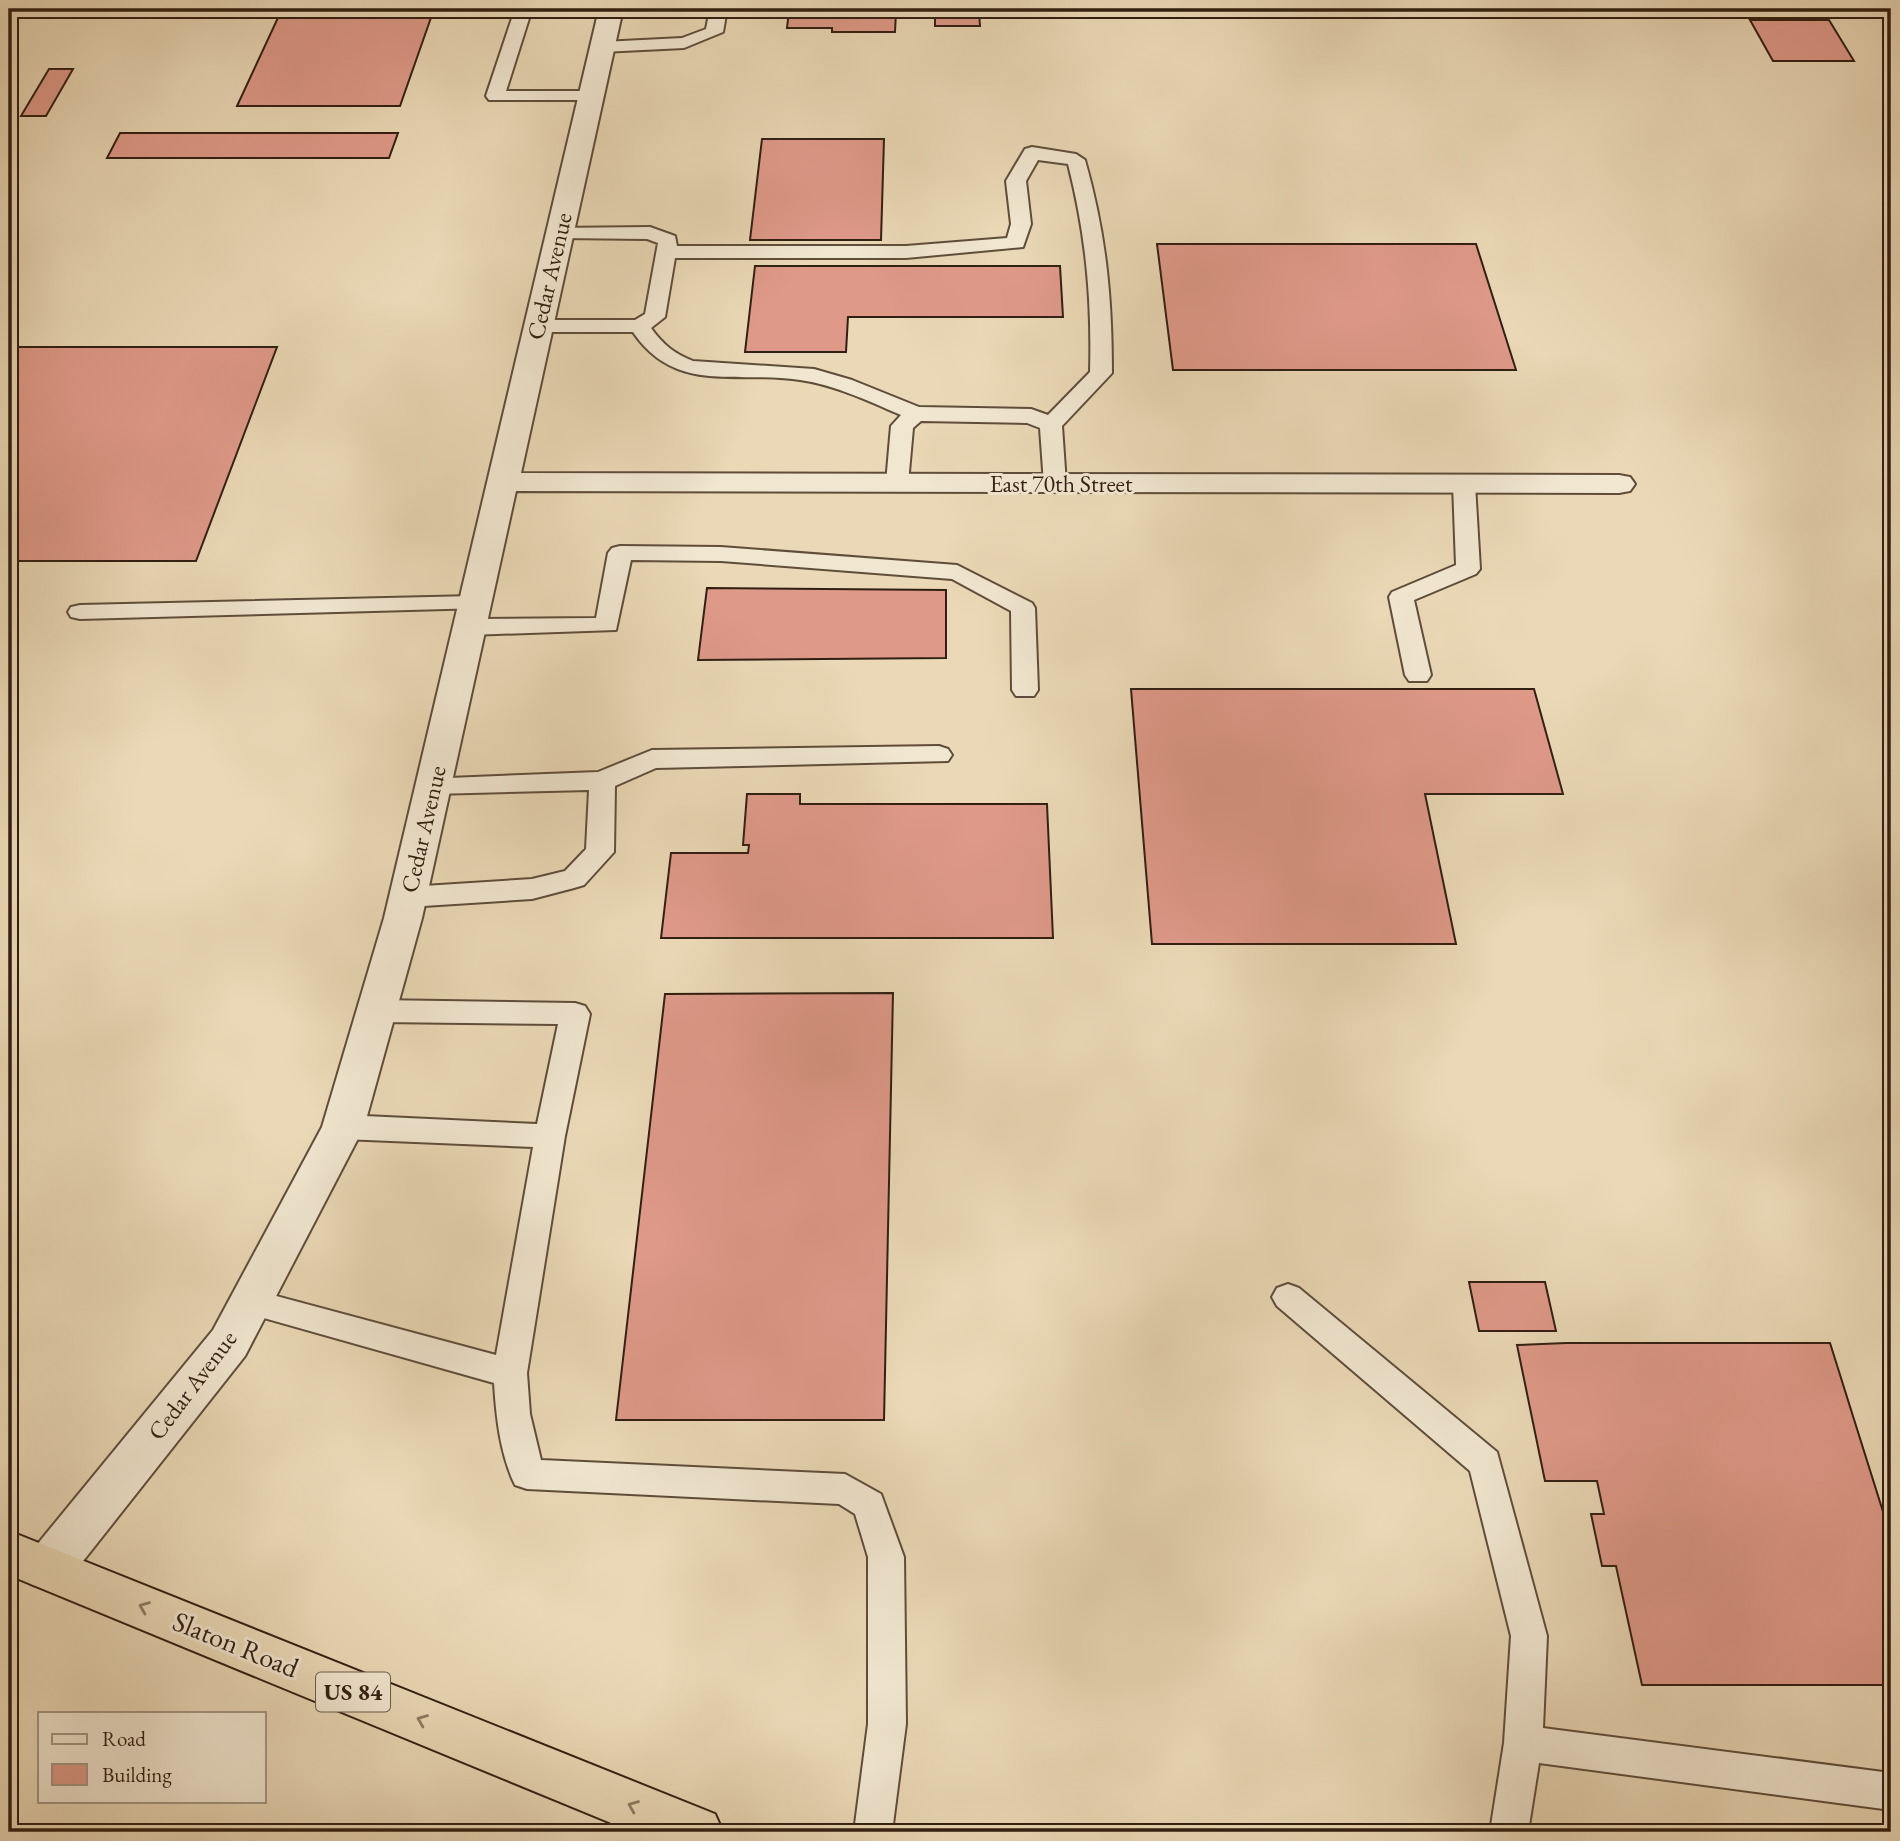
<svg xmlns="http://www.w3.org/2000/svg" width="1900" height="1841" viewBox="0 0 1900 1841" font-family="'EB Garamond',serif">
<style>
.building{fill:#df9989;stroke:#311f11;stroke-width:2}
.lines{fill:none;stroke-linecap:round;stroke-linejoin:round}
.lane-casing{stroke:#5f4d3a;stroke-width:4}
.street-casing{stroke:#5f4d3a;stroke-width:4}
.highway-casing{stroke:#311f11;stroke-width:4}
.lane{fill:#f1e6d0;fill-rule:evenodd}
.street{fill:#f1e6d0;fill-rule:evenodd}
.highway{fill:#ead8b6;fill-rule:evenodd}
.oneway{stroke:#8e7c64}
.labels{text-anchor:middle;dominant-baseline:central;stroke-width:6;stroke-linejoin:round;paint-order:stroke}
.shield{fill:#f1e6d0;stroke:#6b5b4a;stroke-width:2}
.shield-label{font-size:23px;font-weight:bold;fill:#311f11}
.street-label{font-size:24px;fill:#311f11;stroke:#f1e6d0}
.near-street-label{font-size:28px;fill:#311f11;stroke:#f1e6d0}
</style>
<rect width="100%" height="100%" fill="#ead8b6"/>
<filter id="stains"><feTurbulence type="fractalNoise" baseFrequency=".00286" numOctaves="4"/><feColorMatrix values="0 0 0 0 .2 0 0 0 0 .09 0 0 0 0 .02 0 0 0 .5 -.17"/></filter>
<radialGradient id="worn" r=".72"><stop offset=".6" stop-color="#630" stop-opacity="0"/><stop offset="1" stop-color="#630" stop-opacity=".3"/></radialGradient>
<!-- building -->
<path class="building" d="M 282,9 L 434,9 L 400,106 L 237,106 Z
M 785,9 L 1062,9 L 1062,11 L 979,11 L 980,26 L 935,26 L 935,11 L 896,11 L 895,32 L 832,32 L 832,28 L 787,28 L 789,11 Z
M 1750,20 L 1829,20 L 1854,61 L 1773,61 Z
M 49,69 L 73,69 L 46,116 L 21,116 Z
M 120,133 L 398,133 L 389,158 L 107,158 Z
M 762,139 L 884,139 L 881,240 L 750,240 Z
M 1157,244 L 1476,244 L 1516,370 L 1173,370 Z
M 755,266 L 1060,266 L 1063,317 L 848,317 L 846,352 L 745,352 Z
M 9,347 L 277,347 L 196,561 L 9,561 Z
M 707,588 L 946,590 L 946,658 L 698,660 Z
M 1131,689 L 1534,689 L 1563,794 L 1425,794 L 1456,944 L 1152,944 Z
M 747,794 L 800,794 L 800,804 L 1047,804 L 1053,938 L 661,938 L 671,853 L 748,853 L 749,845 L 743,845 Z
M 893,993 L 884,1420 L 616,1420 L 665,994 Z
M 1469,1282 L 1545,1282 L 1556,1331 L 1479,1331 Z
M 1566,1343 L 1830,1343 L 1891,1537 L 1891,1685 L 1642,1685 L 1616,1566 L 1602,1566 L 1591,1514 L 1604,1514 L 1597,1481 L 1545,1481 L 1517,1345 Z"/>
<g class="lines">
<defs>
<path id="lane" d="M 515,9 L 532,9 L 506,91 L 590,91 L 596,92 L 599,96 L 596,100 L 489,100 L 486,96 Z
M 710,9 L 727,9 L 723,32 L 684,48 L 602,52 L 593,47 L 602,42 L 682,38 L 706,29 Z
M 1032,147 L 1076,154 L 1085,160 C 1106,234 1112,296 1112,373 L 1062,426 L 1066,484 L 1063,489 L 1055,491 L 1044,484 L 1040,428 L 1027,423 L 921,421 L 913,428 L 908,483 L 897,490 L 886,483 L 891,426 L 901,415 C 868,401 835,385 800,380 C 736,370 676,395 633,332 L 537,332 L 527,326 L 537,320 L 635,320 L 645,314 L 658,243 L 647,239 L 559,238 L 549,232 L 552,228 L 650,227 L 675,236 L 677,246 L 906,246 L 1007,238 L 1011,224 L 1006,181 L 1025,149 ZM 1038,160 L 1068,164 C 1086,235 1092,299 1090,372 L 1048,415 L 1031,409 L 919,407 L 852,380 L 814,369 L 693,361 C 675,354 663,345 651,328 L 665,317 L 675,258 L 906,258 L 1023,247 L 1031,224 L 1026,181 Z
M 1464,477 L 1475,484 L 1480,569 L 1476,574 L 1414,600 L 1431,675 L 1427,681 L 1409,681 L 1405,675 L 1389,597 L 1392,592 L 1456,565 L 1453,484 Z
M 620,546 L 721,547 L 957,565 L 1032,603 L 1035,608 L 1038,690 L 1034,696 L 1016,696 L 1012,690 L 1011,611 L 952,579 L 721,561 L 631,560 L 616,630 L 469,635 L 460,632 L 457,627 L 460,622 L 469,619 L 596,618 L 608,553 L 612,548 Z
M 474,596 L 483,598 L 486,603 L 483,608 L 80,619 L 71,617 L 68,612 L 71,607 L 80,605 Z
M 939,746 L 948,749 L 952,755 L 948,761 L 656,768 L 615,786 L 614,852 L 584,885 L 574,888 L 532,899 L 408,907 L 398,904 L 394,897 L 398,890 L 408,887 L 532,879 L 565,871 L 586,849 L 589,790 L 433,794 L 424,791 L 420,785 L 424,779 L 598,772 L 652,750 Z
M 377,1000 L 575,1003 L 585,1006 L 590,1014 L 565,1136 L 527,1373 L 530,1414 L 541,1460 L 845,1474 L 881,1494 L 904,1557 L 906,1724 L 892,1832 L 854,1832 L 868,1724 L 868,1557 L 855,1514 L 839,1504 L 527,1489 L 515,1485 C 500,1454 496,1416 494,1383 L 239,1311 L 234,1302 L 239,1293 L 250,1289 L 496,1355 L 533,1147 L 343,1139 L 332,1135 L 328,1127 L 332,1119 L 343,1115 L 537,1124 L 558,1024 L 377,1022 L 367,1019 L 362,1011 L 367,1003 Z
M 1288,1284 L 1299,1288 L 1497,1452 L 1547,1636 L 1543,1728 L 1891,1773 L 1891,1810 L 1539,1763 L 1528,1832 L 1490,1832 L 1504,1743 L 1511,1636 L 1470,1471 L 1277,1306 L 1272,1297 L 1277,1288 Z"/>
<path id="street" d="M 599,9 L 623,9 L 521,473 L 1619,475 L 1630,477 L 1635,484 L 1630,491 L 1619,493 L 516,491 L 422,918 L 364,1127 L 245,1356 L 65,1584 L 48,1590 L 31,1584 L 23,1568 L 31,1552 L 213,1330 L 322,1127 L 384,918 Z"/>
<path id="highway" d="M 9,1531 L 715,1814 L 723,1832 L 633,1832 L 9,1575 Z"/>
</defs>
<!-- lane casing -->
<use href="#lane" class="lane-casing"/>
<!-- street casing -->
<use href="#street" class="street-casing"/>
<!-- highway casing -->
<use href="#highway" class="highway-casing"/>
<!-- lane -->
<use href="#lane" class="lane"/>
<!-- street -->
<use href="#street" class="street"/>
<!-- highway -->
<use href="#highway" class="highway"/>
</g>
<!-- one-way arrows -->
<defs><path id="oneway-chevron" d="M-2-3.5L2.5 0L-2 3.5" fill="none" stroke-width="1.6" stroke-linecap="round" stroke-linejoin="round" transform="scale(1.75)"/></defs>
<g class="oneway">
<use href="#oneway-chevron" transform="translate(144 1607) rotate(-158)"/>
<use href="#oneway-chevron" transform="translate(422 1720) rotate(-158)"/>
<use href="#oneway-chevron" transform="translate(633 1806) rotate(-158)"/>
</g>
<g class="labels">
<!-- shield labels -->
<rect class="shield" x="316" y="1672.5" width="74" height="39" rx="5"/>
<g class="shield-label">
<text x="353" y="1692">US 84</text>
</g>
<!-- street labels -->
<g class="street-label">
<text transform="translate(549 276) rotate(-77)">Cedar Avenue</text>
<text x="1061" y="483">East 70th Street</text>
<text transform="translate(423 829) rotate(-77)">Cedar Avenue</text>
<text transform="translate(192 1385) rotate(-53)">Cedar Avenue</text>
</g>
<!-- near-street labels -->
<g class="near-street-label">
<text transform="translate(236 1644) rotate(22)">Slaton Road</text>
</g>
</g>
<!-- margin -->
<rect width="1900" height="1841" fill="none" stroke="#ead8b6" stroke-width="35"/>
<rect x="10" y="10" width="1879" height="1820" fill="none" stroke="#311f11" stroke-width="3.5"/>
<rect x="18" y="18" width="1865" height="1806" fill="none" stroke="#311f11" stroke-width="2"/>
<!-- legend -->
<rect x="38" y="1712" width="228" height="91" fill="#f1e6d0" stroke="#a49684" stroke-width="2"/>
<rect x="52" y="1734" width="35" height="10" fill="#f1e6d0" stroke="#a49684" stroke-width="2"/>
<text x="102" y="1746" font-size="21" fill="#311f11">Road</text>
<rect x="52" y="1764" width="35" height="21" fill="#df9989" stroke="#a49684" stroke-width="2"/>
<text x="102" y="1782" font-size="21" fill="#311f11">Building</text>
<rect width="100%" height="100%" filter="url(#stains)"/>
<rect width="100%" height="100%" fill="url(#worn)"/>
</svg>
